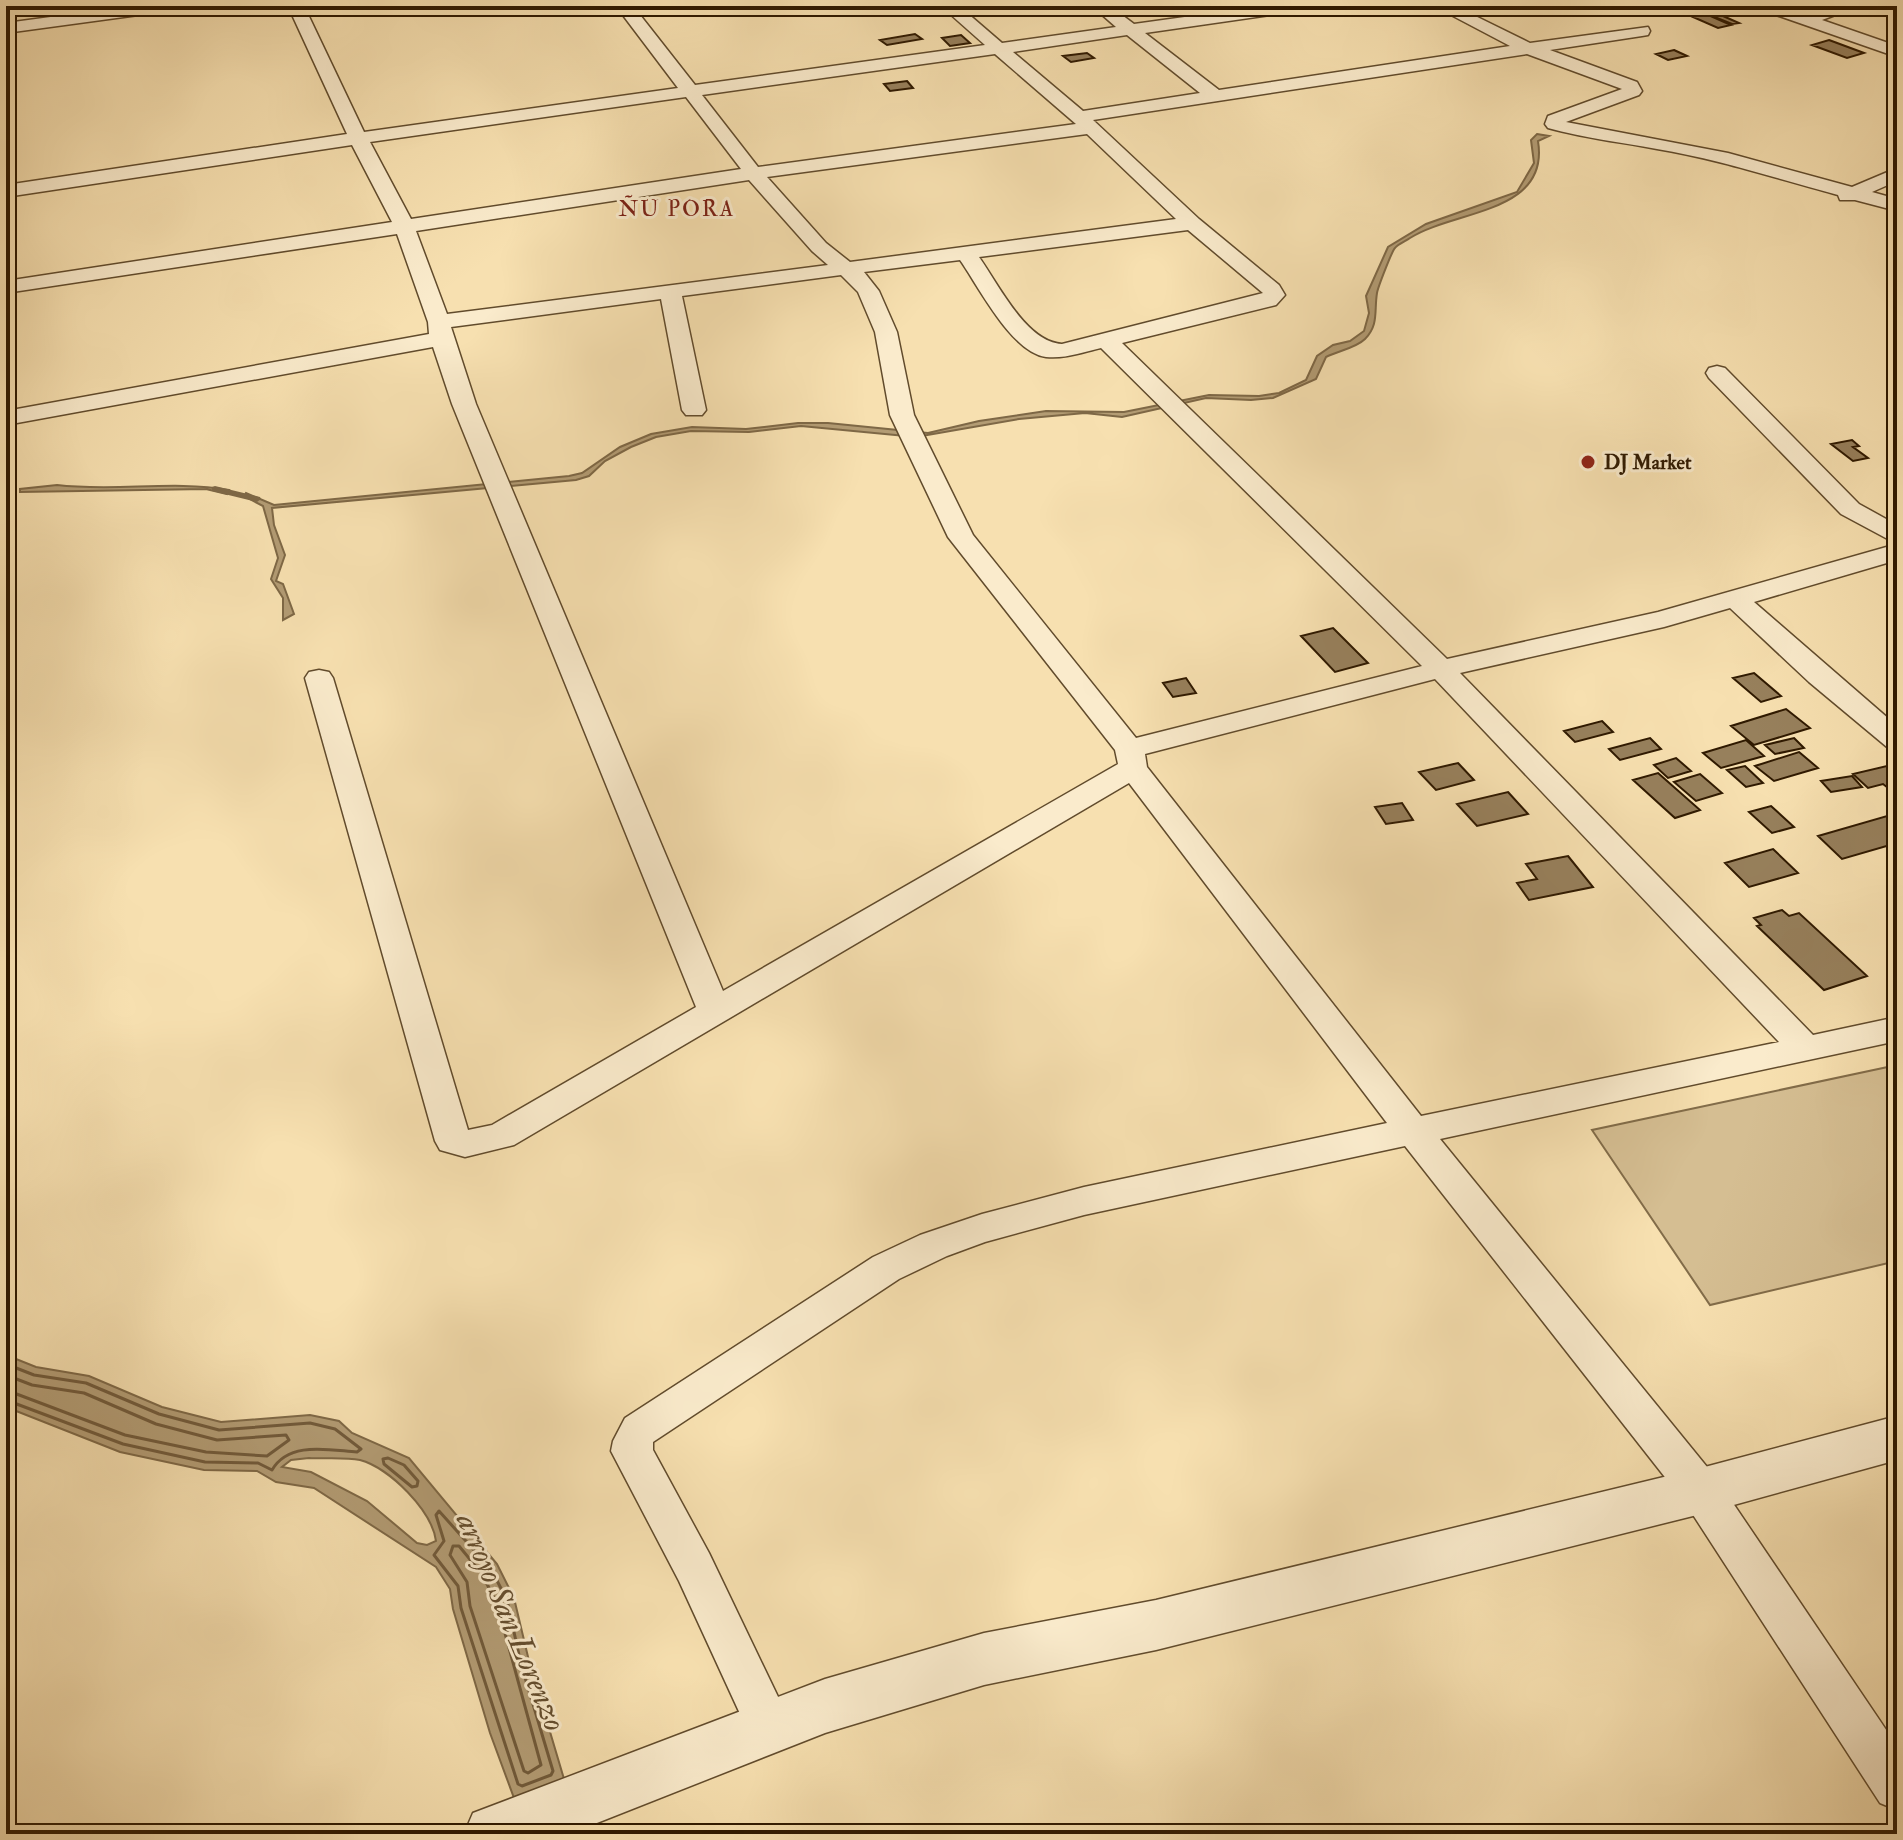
<svg xmlns="http://www.w3.org/2000/svg" width="1903" height="1840" viewBox="0 0 1903 1840" font-family="'IM FELL Double Pica',serif">
<style>
.green{fill:#d5be92;stroke:#826c49;stroke-width:2}
.water{fill:#b39c74;stroke:#7e6846;stroke-width:2;fill-rule:evenodd}
.lines{fill:none;stroke-linecap:round;stroke-linejoin:round}
.shore{stroke:#715a3a;stroke-width:3}
.stream{fill:#7e6846;fill-rule:evenodd}
.building{fill:#97805c;stroke:#2f1900;stroke-width:2}
.minor-casing{stroke:#614b2c;stroke-width:3}
.tertiary-casing{stroke:#614b2c;stroke-width:3}
.minor{fill:#faebcc;fill-rule:evenodd}
.tertiary{fill:#faebcc;fill-rule:evenodd}
.poi-dot{fill:#8f2418;stroke:#faebcc;stroke-width:3}
.labels{text-anchor:middle;dominant-baseline:central;stroke-width:6;stroke-linejoin:round;paint-order:stroke}
.far-poi-label{font-size:20px;font-weight:bold;fill:#2f1900;stroke:#faebcc;text-anchor:start}
.far-neighbourhood-label{font-size:22px;letter-spacing:2px;fill:#7a1f14;stroke:#faebcc}
.near-water-label{font-size:32px;font-style:italic;fill:#644d2e;stroke:#faebcc}
</style>
<rect width="100%" height="100%" fill="#f7e0b0"/>
<filter id="stains"><feTurbulence type="fractalNoise" baseFrequency=".0025" numOctaves="4"/><feColorMatrix values="0 0 0 0 .2 0 0 0 0 .09 0 0 0 0 .02 0 0 0 .5 -.17"/></filter>
<radialGradient id="worn" r=".72"><stop offset=".6" stop-color="#630" stop-opacity="0"/><stop offset="1" stop-color="#630" stop-opacity=".3"/></radialGradient>
<!-- green -->
<path class="green" d="M 1897,1065 L 1897,1261 L 1710,1305 L 1592,1130 Z"/>
<!-- water -->
<path class="water" d="M 1537,134 L 1549,136 L 1538,141 C 1550,214 1454,210 1410,238 C 1406,241 1398,244 1395,248 C 1392,251 1378,287 1377,293 C 1374,311 1379,325 1365,339 C 1356,348 1338,351 1326,357 L 1316,379 L 1273,398 L 1251,400 L 1206,398 L 1122,417 L 1085,413 L 1019,419 L 916,437 L 801,426 L 749,432 L 691,431 L 656,437 L 631,447 L 605,461 L 589,476 L 576,480 L 272,508 L 274,525 L 285,555 L 276,581 L 283,584 L 294,614 L 283,620 L 283,598 L 271,579 L 278,558 L 263,506 L 244,496 L 246,493 L 274,505 L 569,476 L 582,473 L 620,447 L 651,434 L 692,427 L 746,429 L 798,423 L 828,423 L 928,433 L 979,421 L 1046,411 L 1124,412 L 1209,395 L 1259,396 L 1279,393 L 1306,380 L 1317,356 L 1333,345 L 1350,341 L 1364,331 L 1369,313 L 1366,296 L 1388,247 L 1426,224 L 1517,192 L 1534,163 L 1531,140 Z
M 57,485 C 114,492 173,480 229,490 L 227,494 L 206,489 L 20,492 L 20,489 Z
M 6,1355 L 36,1367 L 89,1376 L 162,1407 L 221,1422 L 310,1415 L 339,1421 L 352,1433 L 409,1458 L 497,1564 L 514,1598 L 529,1661 L 564,1779 L 514,1798 L 490,1733 L 453,1609 L 450,1589 L 436,1567 L 314,1488 L 276,1482 L 257,1471 L 204,1470 L 120,1452 L 6,1407 ZM 309,1458 C 325,1459 345,1457 360,1460 C 390,1468 432,1511 436,1541 L 427,1545 L 417,1543 L 367,1501 L 311,1472 L 282,1467 L 291,1460 Z"/>
<g class="lines">
<!-- shore -->
<path class="shore" d="M 6,1364 L 34,1375 L 86,1383 L 159,1414 L 219,1430 L 310,1423 L 335,1429 L 361,1449 L 357,1452 C 328,1450 289,1441 272,1470 L 258,1463 L 205,1462 L 123,1444 L 6,1400
M 6,1375 L 32,1385 L 84,1393 L 156,1424 L 217,1440 L 286,1435 L 289,1440 L 267,1456 L 206,1452 L 125,1435 L 6,1390
M 388,1458 L 404,1465 L 418,1481 L 417,1486 L 412,1487 L 384,1464 L 383,1459 Z
M 439,1511 L 491,1569 L 507,1600 L 521,1664 L 553,1771 L 551,1775 L 522,1786 L 518,1784 L 461,1608 L 458,1586 L 434,1555 L 444,1541 L 436,1515 Z
M 453,1546 L 459,1546 L 482,1574 L 497,1604 L 541,1765 L 528,1773 L 524,1771 L 470,1606 L 467,1582 L 450,1555 Z"/>
<!-- stream -->
<path class="stream" d="M 215,486 L 260,497 L 261,499 L 257,502 L 212,491 L 212,487 Z"/>
</g>
<!-- building -->
<path class="building" d="M 1728,9 L 1738,13 L 1723,16 L 1739,23 L 1732,24 L 1707,14 Z
M 1706,14 L 1731,25 L 1718,28 L 1693,17 Z
M 915,34 L 922,39 L 887,45 L 880,40 Z
M 961,35 L 970,43 L 950,46 L 942,38 Z
M 1829,40 L 1864,53 L 1847,58 L 1812,45 Z
M 1674,50 L 1687,56 L 1668,60 L 1656,54 Z
M 1087,53 L 1094,58 L 1071,62 L 1063,56 Z
M 907,81 L 913,88 L 890,91 L 884,84 Z
M 1852,440 L 1859,446 L 1853,447 L 1868,458 L 1853,461 L 1831,444 Z
M 1333,628 L 1368,663 L 1335,672 L 1301,636 Z
M 1754,673 L 1781,696 L 1761,702 L 1733,678 Z
M 1186,678 L 1196,693 L 1173,697 L 1163,683 Z
M 1786,709 L 1810,728 L 1754,745 L 1731,726 Z
M 1602,721 L 1613,732 L 1575,742 L 1564,731 Z
M 1650,738 L 1661,749 L 1620,760 L 1609,749 Z
M 1794,738 L 1804,748 L 1775,754 L 1765,745 Z
M 1746,740 L 1764,756 L 1721,768 L 1703,753 Z
M 1799,752 L 1818,768 L 1774,781 L 1755,766 Z
M 1676,758 L 1691,771 L 1668,778 L 1654,765 Z
M 1458,763 L 1474,780 L 1436,790 L 1419,772 Z
M 1891,765 L 1897,771 L 1897,795 L 1883,784 L 1868,788 L 1853,774 Z
M 1745,766 L 1763,783 L 1746,787 L 1727,770 Z
M 1658,773 L 1700,810 L 1675,818 L 1633,780 Z
M 1700,774 L 1722,793 L 1696,801 L 1674,782 Z
M 1852,776 L 1862,787 L 1831,792 L 1821,781 Z
M 1508,792 L 1528,814 L 1477,826 L 1457,804 Z
M 1402,803 L 1413,820 L 1386,824 L 1375,807 Z
M 1771,806 L 1794,827 L 1772,833 L 1749,812 Z
M 1887,816 L 1897,824 L 1897,843 L 1842,859 L 1818,836 Z
M 1773,849 L 1798,873 L 1749,887 L 1725,863 Z
M 1568,856 L 1593,887 L 1529,900 L 1517,883 L 1537,879 L 1526,864 Z
M 1782,910 L 1789,916 L 1799,913 L 1867,976 L 1824,990 L 1757,926 L 1761,925 L 1754,918 Z"/>
<g class="lines">
<defs>
<path id="minor" d="M 132,6 L 176,6 L 168,11 L 6,33 L 6,23 Z
M 288,6 L 304,6 L 364,132 L 678,88 L 616,6 L 633,6 L 695,85 L 985,45 L 941,6 L 959,6 L 1002,43 L 1116,27 L 1092,6 L 1110,6 L 1134,24 L 1264,6 L 1307,6 L 1299,11 L 1145,33 L 1219,90 L 1510,46 L 1434,6 L 1455,6 L 1530,43 L 1648,27 L 1650,31 L 1648,35 L 1642,36 L 1550,50 L 1637,82 L 1642,91 L 1639,95 L 1566,122 L 1728,153 L 1852,187 L 1897,168 L 1897,181 L 1872,192 L 1897,199 L 1897,211 L 1855,200 L 1840,200 L 1838,195 C 1778,179 1718,159 1657,149 C 1620,142 1584,138 1548,128 L 1545,124 L 1548,116 L 1622,89 L 1527,54 L 1093,120 L 1199,219 L 1279,285 L 1285,295 L 1276,305 L 1122,343 L 1447,659 L 1658,612 L 1897,544 L 1897,560 L 1754,602 L 1897,726 L 1897,750 L 1887,747 L 1809,682 L 1730,608 L 1664,627 L 1460,673 L 1813,1035 L 1897,1017 L 1897,1041 L 1440,1139 L 1716,1478 L 1897,1746 L 1897,1810 L 1880,1803 L 1686,1504 L 1405,1146 L 1084,1215 L 985,1242 L 947,1256 L 899,1279 L 653,1442 L 653,1450 L 709,1553 L 792,1726 L 785,1742 L 769,1748 L 753,1742 L 679,1581 L 611,1451 L 613,1441 L 625,1418 L 873,1257 L 920,1235 L 982,1214 L 1084,1187 L 1387,1123 L 1129,783 L 514,1145 L 465,1157 L 440,1150 L 435,1141 L 305,678 L 309,672 L 319,670 L 329,672 L 333,678 L 468,1130 L 492,1125 L 696,1007 L 452,404 L 433,347 L 6,425 L 6,411 L 429,334 L 428,322 L 397,234 L 6,293 L 6,281 L 392,222 L 352,145 L 6,197 L 6,185 L 347,134 ZM 1127,35 L 1200,93 L 1083,111 L 1013,52 ZM 995,54 L 1076,124 L 758,167 L 702,95 ZM 686,97 L 741,169 L 411,219 L 370,142 ZM 1087,134 L 1176,219 L 850,262 L 826,243 L 767,177 ZM 749,180 L 812,251 L 828,265 L 447,314 L 416,231 ZM 1188,230 L 1263,293 L 1062,344 C 1026,342 999,285 979,257 ZM 960,260 C 979,287 1012,353 1046,357 C 1065,359 1083,352 1101,348 L 1422,666 L 1136,738 L 973,535 L 914,415 L 897,332 L 879,291 L 864,272 ZM 841,275 L 858,292 L 875,332 L 890,415 L 948,537 L 1115,750 L 1118,764 L 723,991 L 476,404 L 451,327 L 661,299 L 682,410 L 686,415 L 702,415 L 706,410 L 682,296 ZM 1435,679 L 1779,1042 L 1421,1116 L 1147,767 L 1145,754 Z
M 1757,6 L 1781,6 L 1806,15 L 1834,6 L 1859,6 L 1822,20 L 1897,46 L 1897,57 L 1759,9 Z
M 1717,366 L 1725,368 L 1859,504 L 1897,525 L 1897,544 L 1841,514 L 1709,378 L 1706,373 L 1709,368 Z"/>
<path id="tertiary" d="M 1897,1416 L 1897,1460 L 1701,1514 L 1156,1650 L 984,1685 L 825,1733 L 569,1834 L 464,1834 L 473,1813 L 825,1679 L 984,1633 L 1156,1600 L 1701,1468 Z"/>
</defs>
<!-- minor casing -->
<use href="#minor" class="minor-casing"/>
<!-- tertiary casing -->
<use href="#tertiary" class="tertiary-casing"/>
<!-- minor -->
<use href="#minor" class="minor"/>
<!-- tertiary -->
<use href="#tertiary" class="tertiary"/>
</g>
<!-- markers -->
<circle class="poi-dot" cx="1588" cy="462" r="8"/>
<g class="labels">
<!-- far-poi labels -->
<g class="far-poi-label">
<text x="1604" y="462">DJ Market</text>
</g>
<!-- far-neighbourhood labels -->
<g class="far-neighbourhood-label">
<text x="677" y="209">ÑU PORA</text>
</g>
<!-- near-water labels -->
<g class="near-water-label">
<text transform="translate(511 1622) rotate(67)">arroyo San Lorenzo</text>
</g>
</g>
<!-- margin -->
<rect width="1903" height="1840" fill="none" stroke="#f7e0b0" stroke-width="32"/>
<rect x="8" y="8" width="1887" height="1824" fill="none" stroke="#2f1900" stroke-width="4"/>
<rect x="16" y="16" width="1871" height="1808" fill="none" stroke="#2f1900" stroke-width="2"/>
<rect width="100%" height="100%" filter="url(#stains)"/>
<rect width="100%" height="100%" fill="url(#worn)"/>
</svg>
